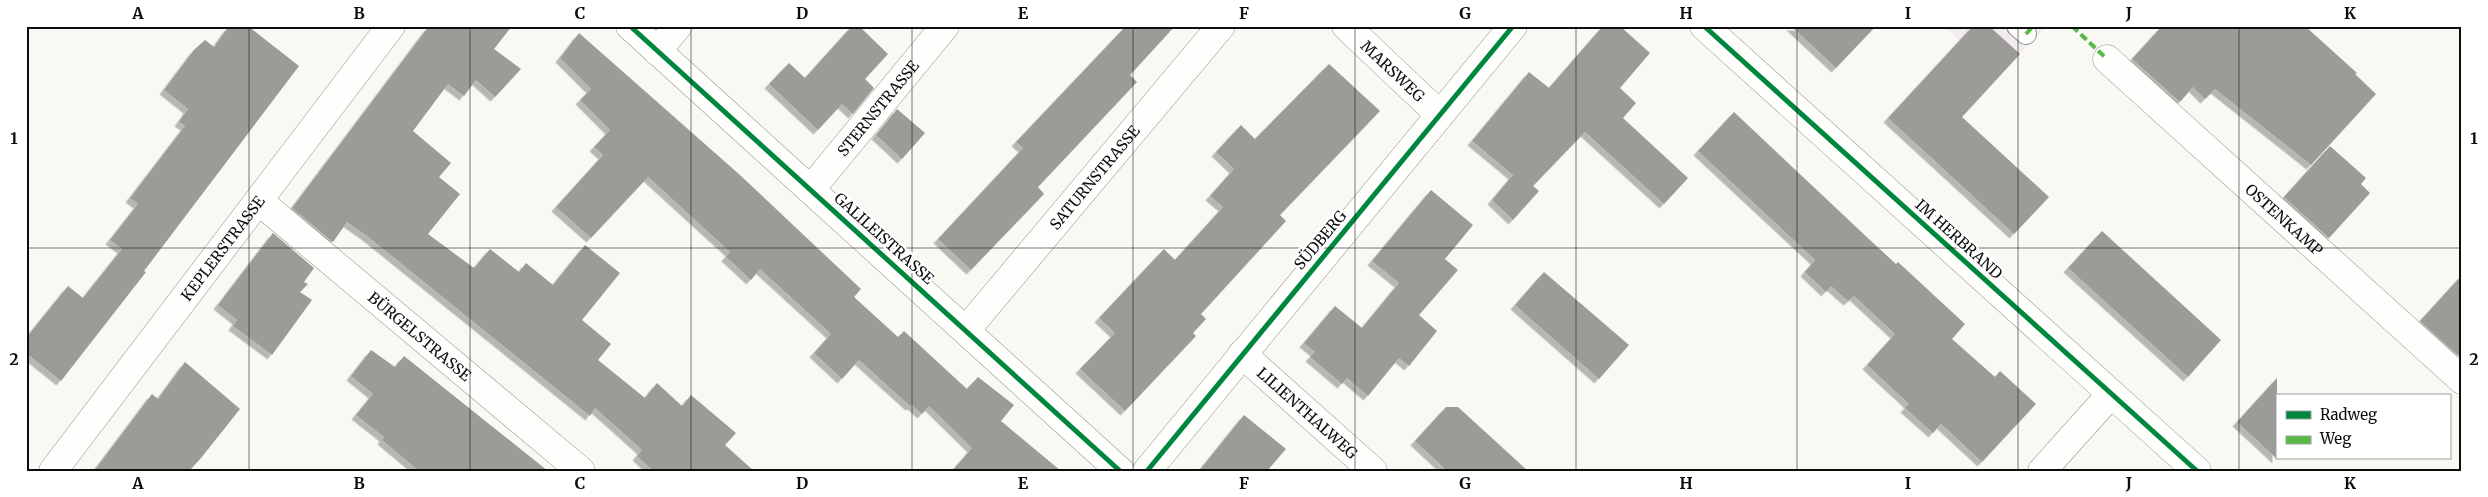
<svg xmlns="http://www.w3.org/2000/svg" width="2488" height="497" viewBox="0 0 2488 497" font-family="Merriweather,serif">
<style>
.industrial{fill:#f1ecee}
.building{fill:#9d9b97;filter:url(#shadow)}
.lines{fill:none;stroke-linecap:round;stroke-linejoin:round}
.lane-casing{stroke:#949390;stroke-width:22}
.street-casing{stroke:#949390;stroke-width:29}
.lane{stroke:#fefefd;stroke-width:20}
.street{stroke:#fefefd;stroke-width:28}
.quiet{stroke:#58b947;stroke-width:4;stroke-dasharray:8 4;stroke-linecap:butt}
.cycleway-casing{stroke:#fff;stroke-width:8}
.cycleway{stroke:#00873e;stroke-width:5}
.grid{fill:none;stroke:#0d0d0d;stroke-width:1;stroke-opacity:0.55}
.labels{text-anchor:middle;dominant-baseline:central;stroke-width:5;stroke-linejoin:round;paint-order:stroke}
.street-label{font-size:15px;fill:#0d0d0d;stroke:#fff}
.neatline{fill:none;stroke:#0d0d0d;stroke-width:2}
.grid-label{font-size:16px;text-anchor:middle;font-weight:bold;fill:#0d0d0d}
</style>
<defs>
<filter id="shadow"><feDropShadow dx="-4.5" dy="4.5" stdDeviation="0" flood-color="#0004"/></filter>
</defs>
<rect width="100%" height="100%" fill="#faf8f2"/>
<!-- industrial -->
<path class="industrial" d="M 1944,26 L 2046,26 L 1999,76 Z"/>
<!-- building -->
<path class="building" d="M 229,26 L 248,26 L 299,66 L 144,271 L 146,272 L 61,381 L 26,353 L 26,338 L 68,286 L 83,298 L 122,249 L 110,240 L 138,204 L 130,198 L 185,126 L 179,122 L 188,109 L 164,90 L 194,50 L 205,40 L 214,47 Z
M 429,26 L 512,26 L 494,49 L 521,69 L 495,97 L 476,80 L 464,96 L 448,84 L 413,131 L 451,163 L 439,177 L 460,194 L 428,234 L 474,268 L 490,249 L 519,272 L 526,263 L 553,285 L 585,245 L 620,273 L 582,320 L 611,344 L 598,360 L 645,398 L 657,383 L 682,406 L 691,395 L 736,433 L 725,445 L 754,471 L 653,471 L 637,456 L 642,450 L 595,408 L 590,416 L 367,236 L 347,222 L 333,242 L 292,208 Z
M 852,26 L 859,26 L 888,54 L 865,79 L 874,88 L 853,114 L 842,104 L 818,130 L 769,84 L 789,63 L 805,78 Z
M 1126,26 L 1175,26 L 1130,75 L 1137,82 L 1038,187 L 1044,194 L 971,270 L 938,239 L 1023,148 L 1016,142 Z
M 1603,26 L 1620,26 L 1650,53 L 1620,88 L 1636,103 L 1623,118 L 1688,178 L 1664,204 L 1585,132 L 1533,186 L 1539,191 L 1513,220 L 1492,200 L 1513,175 L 1472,141 L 1529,72 L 1549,88 Z
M 1791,26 L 1876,26 L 1836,68 Z
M 1973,26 L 1989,26 L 2020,54 L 1962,117 L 2049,197 L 2014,234 L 1888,118 Z
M 2162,26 L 2305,26 L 2357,73 L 2355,74 L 2376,94 L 2311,165 L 2215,89 L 2205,99 L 2193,87 L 2180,102 L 2132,59 Z
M 579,33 L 740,175 L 861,289 L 854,297 L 898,337 L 904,331 L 967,389 L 978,377 L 1014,405 L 1001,421 L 1061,471 L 952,471 L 972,448 L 929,406 L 922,414 L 912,405 L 910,406 L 859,360 L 842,379 L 814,353 L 831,334 L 760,269 L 751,280 L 726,257 L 730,252 L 648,177 L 591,238 L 556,207 L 603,155 L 594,147 L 610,130 L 580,100 L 591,89 L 560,58 Z
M 1329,64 L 1380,111 L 1280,215 L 1286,221 L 1201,314 L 1206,319 L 1193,333 L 1196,336 L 1125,411 L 1080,369 L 1115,333 L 1099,318 L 1164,249 L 1175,260 L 1223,207 L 1210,196 L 1234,169 L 1216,152 L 1241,125 L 1255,139 Z
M 897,109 L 925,133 L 902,159 L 876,135 Z
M 1734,112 L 1871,241 L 1896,264 L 1898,262 L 1965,324 L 1952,339 L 1995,377 L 2000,371 L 2036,404 L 1982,462 L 1941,424 L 1933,433 L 1905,408 L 1909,404 L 1867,365 L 1895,334 L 1854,296 L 1848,301 L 1831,286 L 1826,292 L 1805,272 L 1815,260 L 1698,151 Z
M 2330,146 L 2366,178 L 2361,184 L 2370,193 L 2329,238 L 2284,197 Z
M 1431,190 L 1473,225 L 1445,259 L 1458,270 L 1419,315 L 1437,331 L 1409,366 L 1399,358 L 1368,396 L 1347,378 L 1342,384 L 1310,357 L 1315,352 L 1304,343 L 1335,306 L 1362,328 L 1399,283 L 1372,261 Z
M 2102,231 L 2221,340 L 2188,377 L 2068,268 Z
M 273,233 L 314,268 L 304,282 L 308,284 L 300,292 L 312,300 L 272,355 L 233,326 L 237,320 L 218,305 Z
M 1544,272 L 1629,345 L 1599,379 L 1515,305 Z
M 2462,275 L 2462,359 L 2420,321 Z
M 371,350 L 395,367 L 404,356 L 548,471 L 419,471 L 382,440 L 384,437 L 356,415 L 373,394 L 351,376 Z
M 185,362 L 240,409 L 201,458 L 189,471 L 94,471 L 152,394 L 158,399 Z
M 2277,378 L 2277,459 L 2237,422 Z
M 1446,407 L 1458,407 L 1528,471 L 1447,471 L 1415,441 Z
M 1244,415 L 1286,449 L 1267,471 L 1199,471 Z"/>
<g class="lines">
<defs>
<path id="lane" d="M 2017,26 L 2026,34"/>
<g id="street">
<path d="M 630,26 L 1120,471"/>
<path id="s1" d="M 1346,26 L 1440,115"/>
<path d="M 1704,26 L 2197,471"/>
<path d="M 657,51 L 678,26"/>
<path id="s2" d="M 2107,59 L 2462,380"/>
<path id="s3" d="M 811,189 L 945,26"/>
<path id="s4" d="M 259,201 L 581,471"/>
<path id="s5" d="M 967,329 L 1221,26"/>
<path id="s6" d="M 1242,354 L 1373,471"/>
<path id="s7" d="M 53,471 L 391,26"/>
<path d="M 1147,471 L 1513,26"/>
<path d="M 2042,471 L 2111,394"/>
</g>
</defs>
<!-- lane casing -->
<use href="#lane" class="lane-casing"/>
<!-- street casing -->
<use href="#street" class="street-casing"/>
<!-- lane -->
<use href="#lane" class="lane"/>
<!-- street -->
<use href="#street" class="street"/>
<!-- quiet -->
<path class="quiet" d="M 2072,26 L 2107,59
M 2026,34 L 2033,26"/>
<defs>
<path id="cycleway" d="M 630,26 L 1120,471
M 1704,26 L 2197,471
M 1147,471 L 1513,26"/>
</defs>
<!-- cycleway casing -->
<use href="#cycleway" class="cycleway-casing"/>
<!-- cycleway -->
<use href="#cycleway" class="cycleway"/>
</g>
<!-- grid -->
<path class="grid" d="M 249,26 L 249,471M 470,26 L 470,471M 691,26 L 691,471M 912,26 L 912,471M 1133,26 L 1133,471M 1355,26 L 1355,471M 1576,26 L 1576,471M 1797,26 L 1797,471M 2018,26 L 2018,471M 2239,26 L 2239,471M 26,248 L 2462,248"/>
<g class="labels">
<!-- street labels -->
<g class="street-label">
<text stroke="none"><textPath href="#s1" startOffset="65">MARSWEG</textPath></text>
<text stroke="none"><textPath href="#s3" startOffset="105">STERNSTRASSE</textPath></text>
<text stroke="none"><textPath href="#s5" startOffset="198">SATURNSTRASSE</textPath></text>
<text stroke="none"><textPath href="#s2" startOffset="239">OSTENKAMP</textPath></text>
<text transform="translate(884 238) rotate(42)">GALILEISTRASSE</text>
<text transform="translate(1959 239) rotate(42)">IM HERBRAND</text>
<text transform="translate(1320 240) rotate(-50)">SÜDBERG</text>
<text stroke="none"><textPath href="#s7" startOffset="280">KEPLERSTRASSE</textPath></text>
<text stroke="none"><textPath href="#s4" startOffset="210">BÜRGELSTRASSE</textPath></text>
<text stroke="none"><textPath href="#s6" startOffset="88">LILIENTHALWEG</textPath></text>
</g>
</g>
<!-- border -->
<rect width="2488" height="497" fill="none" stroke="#ffffff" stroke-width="55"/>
<!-- legend -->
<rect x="2276" y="394" width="175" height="65" fill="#ffffff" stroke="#9e9e9e"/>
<rect x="2286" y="411" width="25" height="8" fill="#00873e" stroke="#9e9e9e"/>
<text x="2320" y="420" font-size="15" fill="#0d0d0d">Radweg</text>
<rect x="2286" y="436" width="25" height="8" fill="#58b947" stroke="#9e9e9e"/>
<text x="2320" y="444" font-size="15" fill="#0d0d0d">Weg</text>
<rect x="28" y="28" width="2432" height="442" class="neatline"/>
<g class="grid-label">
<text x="138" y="19">A</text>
<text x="359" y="19">B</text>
<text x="580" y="19">C</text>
<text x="802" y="19">D</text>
<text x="1023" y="19">E</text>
<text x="1244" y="19">F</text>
<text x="1465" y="19">G</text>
<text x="1686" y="19">H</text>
<text x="1908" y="19">I</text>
<text x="2129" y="19">J</text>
<text x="2350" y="19">K</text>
<text x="14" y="144">1</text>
<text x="2474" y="144">1</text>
<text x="14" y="365">2</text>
<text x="2474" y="365">2</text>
<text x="138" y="489">A</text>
<text x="359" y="489">B</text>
<text x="580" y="489">C</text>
<text x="802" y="489">D</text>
<text x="1023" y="489">E</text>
<text x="1244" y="489">F</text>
<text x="1465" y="489">G</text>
<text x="1686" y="489">H</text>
<text x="1908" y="489">I</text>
<text x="2129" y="489">J</text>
<text x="2350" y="489">K</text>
</g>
</svg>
